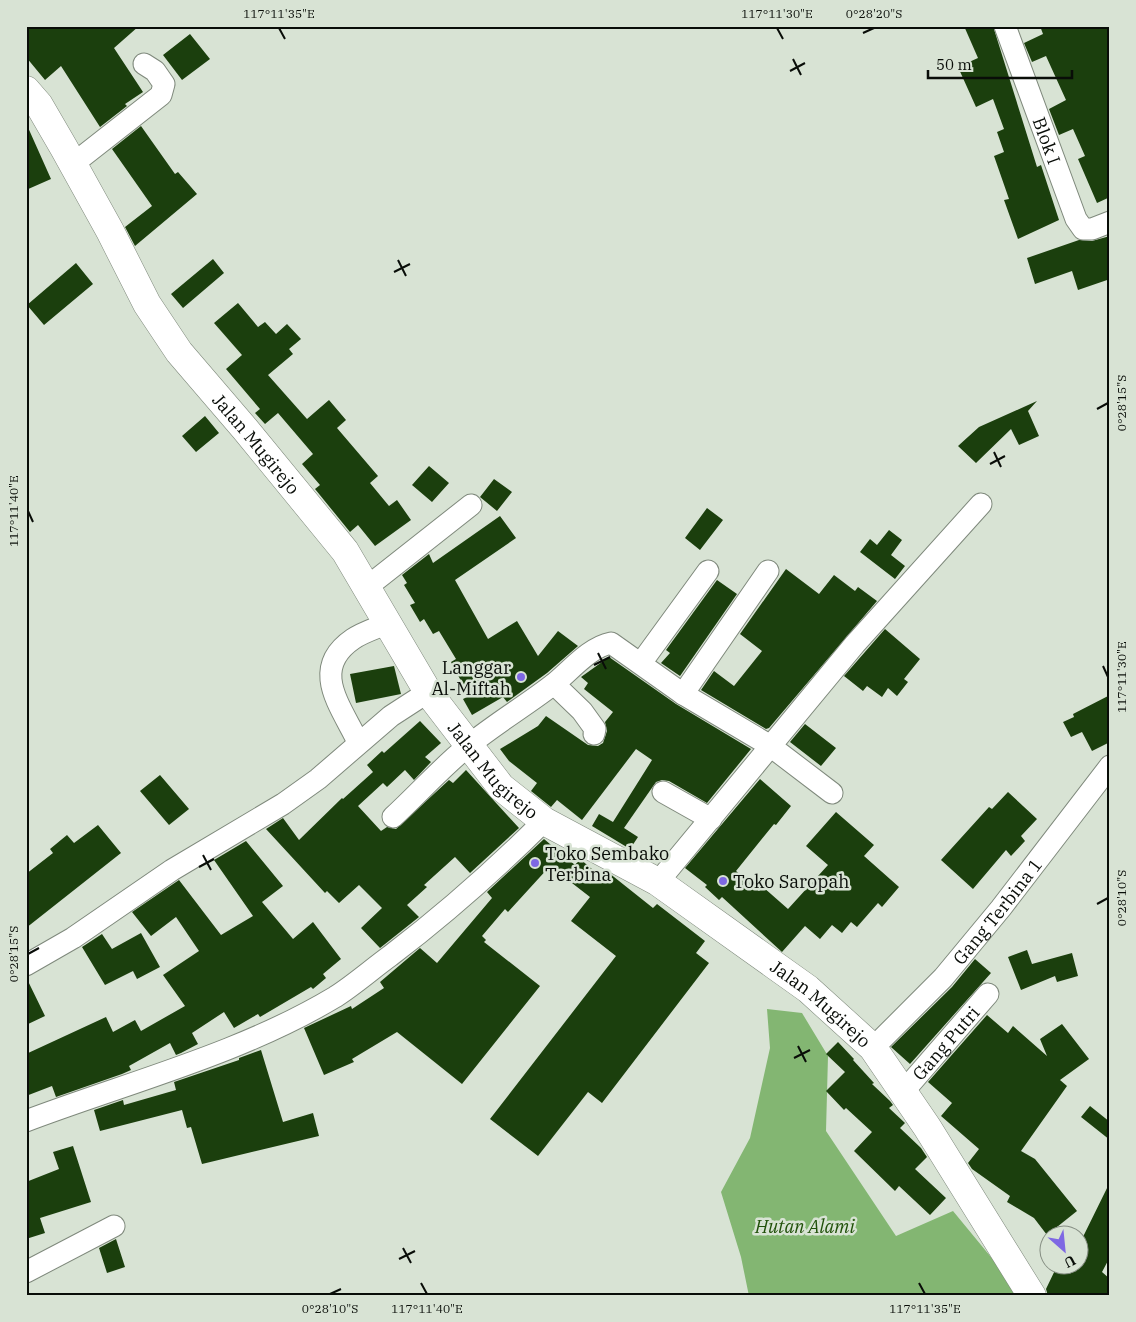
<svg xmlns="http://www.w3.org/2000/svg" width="1136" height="1322" viewBox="0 0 1136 1322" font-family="'IBM Plex Serif',serif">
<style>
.forest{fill:#83b672}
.building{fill:#1b3f0d}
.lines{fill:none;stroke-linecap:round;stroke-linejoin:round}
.street-casing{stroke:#7f897c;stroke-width:23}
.secondary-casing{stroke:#7f897c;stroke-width:29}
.street{stroke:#fff;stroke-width:21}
.secondary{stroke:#fff;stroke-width:28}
.ticks{fill:none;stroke:#090d08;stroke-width:2}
.poi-dot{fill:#7e68e3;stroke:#d8e3d4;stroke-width:2}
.labels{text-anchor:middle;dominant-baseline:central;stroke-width:5;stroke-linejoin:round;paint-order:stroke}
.street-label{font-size:18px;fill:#090d08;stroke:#d8e3d4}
.poi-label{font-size:18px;fill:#090d08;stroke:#d8e3d4;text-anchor:start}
.park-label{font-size:18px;font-style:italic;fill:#205109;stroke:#d8e3d4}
.neatline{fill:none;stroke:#090d08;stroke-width:2}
.ticks-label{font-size:12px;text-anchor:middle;fill:#090d08}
</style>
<rect width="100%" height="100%" fill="#d8e3d4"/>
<!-- forest -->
<path class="forest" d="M 767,1009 L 802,1013 L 828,1056 L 826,1131 L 896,1236 L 953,1211 L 1023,1296 L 749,1296 L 741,1257 L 721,1192 L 750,1138 L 770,1048 Z"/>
<!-- building -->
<path class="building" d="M 26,26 L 139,26 L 114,48 L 143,92 L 125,104 L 127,106 L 100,127 L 61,66 L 45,80 L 26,57 Z
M 964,26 L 993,26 L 1037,167 L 1041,165 L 1059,220 L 1018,239 L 1004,200 L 1009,199 L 994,156 L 1004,152 L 997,132 L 1004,129 L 993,99 L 976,107 L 958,67 L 978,58 Z
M 1040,26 L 1110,26 L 1110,197 L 1097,203 L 1078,159 L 1085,156 L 1073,129 L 1059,135 L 1049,109 L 1066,100 L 1046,56 L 1032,62 L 1024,43 L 1043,34 Z
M 190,34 L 210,59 L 182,80 L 163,55 Z
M 26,123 L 51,179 L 26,190 Z
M 141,126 L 175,174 L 178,172 L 197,194 L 135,246 L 125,227 L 152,206 L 112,149 Z
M 1110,236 L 1110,279 L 1078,290 L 1072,271 L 1035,284 L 1027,258 L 1079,240 L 1092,241 Z
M 213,259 L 224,273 L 183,308 L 171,294 Z
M 76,263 L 93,284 L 44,325 L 27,305 Z
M 238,303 L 258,327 L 265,322 L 276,334 L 287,324 L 301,339 L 289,349 L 293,354 L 268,375 L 307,419 L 329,400 L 346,420 L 337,428 L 378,476 L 370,483 L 389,506 L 397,500 L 411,520 L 375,546 L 358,525 L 350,532 L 315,489 L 320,485 L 302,464 L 313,454 L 278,413 L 265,424 L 255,413 L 260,409 L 226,369 L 242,355 L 214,323 Z
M 1037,401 L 1028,411 L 1039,436 L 1019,445 L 1011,429 L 976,463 L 958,446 L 979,427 Z
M 205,416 L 219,433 L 196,452 L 182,436 Z
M 429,466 L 449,483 L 432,502 L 412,485 Z
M 494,479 L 512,492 L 497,511 L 480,497 Z
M 707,508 L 723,520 L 700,550 L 685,538 Z
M 500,516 L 516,538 L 455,580 L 488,639 L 517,621 L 538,656 L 558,631 L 578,646 L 547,673 L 507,702 L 503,697 L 472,715 L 463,699 L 469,696 L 451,662 L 456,659 L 439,631 L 433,634 L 424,619 L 420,622 L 410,605 L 415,603 L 404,585 L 407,583 L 402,575 L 429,554 L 433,563 Z
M 889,530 L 902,540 L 891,555 L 905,566 L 895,579 L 860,552 L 870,539 L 877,545 Z
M 786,569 L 819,594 L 834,575 L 855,591 L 858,587 L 877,601 L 769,728 L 766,729 L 701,690 L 714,671 L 734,686 L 762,651 L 740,634 Z
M 717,580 L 737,594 L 680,676 L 661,663 L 670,653 L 666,650 Z
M 885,629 L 920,659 L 904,679 L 908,682 L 897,696 L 888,688 L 882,697 L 867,686 L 863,691 L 844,676 Z
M 609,657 L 676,704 L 751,749 L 707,803 L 669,781 L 662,780 L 656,782 L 624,828 L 638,837 L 630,849 L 592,826 L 599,814 L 613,822 L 652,760 L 636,749 L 582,820 L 557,800 L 551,807 L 531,791 L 537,783 L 509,761 L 500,749 L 538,726 L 546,716 L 588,745 L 598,746 L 603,743 L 607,731 L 605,722 L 613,712 L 584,689 L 588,683 L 581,677 Z
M 394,666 L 401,694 L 356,703 L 350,674 Z
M 1110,695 L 1110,742 L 1092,751 L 1082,732 L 1071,737 L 1063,722 L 1074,717 L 1073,714 Z
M 420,721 L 441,743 L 425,757 L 431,762 L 414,780 L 405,770 L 387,787 L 383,783 L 358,806 L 381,831 L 387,827 L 396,829 L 449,780 L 453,783 L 466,770 L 519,828 L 470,873 L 455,857 L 424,885 L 427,887 L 407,905 L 419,917 L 380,948 L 361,928 L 382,908 L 359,885 L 339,903 L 327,891 L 325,893 L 266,829 L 283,818 L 299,840 L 342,798 L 343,799 L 373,772 L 367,765 L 382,751 L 384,753 Z
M 805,724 L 836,748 L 821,766 L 790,742 Z
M 160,775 L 189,809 L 169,825 L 140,791 Z
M 760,779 L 791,806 L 776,825 L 774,824 L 736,871 L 759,891 L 763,887 L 788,909 L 828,865 L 806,846 L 836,812 L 874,845 L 864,856 L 899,887 L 882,907 L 878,903 L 857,927 L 851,922 L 842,933 L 832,925 L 820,939 L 805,926 L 782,952 L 722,897 L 719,900 L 705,887 L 707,885 L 685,868 Z
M 1008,792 L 1037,819 L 1021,836 L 1025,841 L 1011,856 L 1006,850 L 973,889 L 941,860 L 989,807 L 992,809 Z
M 98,825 L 121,853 L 26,928 L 26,874 L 53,853 L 50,849 L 67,835 L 74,843 Z
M 544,839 L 575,865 L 580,859 L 604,879 L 609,873 L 653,908 L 657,904 L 705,941 L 696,953 L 709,963 L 602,1103 L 588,1092 L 538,1156 L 490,1119 L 616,956 L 571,921 L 590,897 L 550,866 L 508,912 L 505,909 L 482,936 L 486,940 L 484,942 L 540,986 L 462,1084 L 397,1032 L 352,1059 L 354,1062 L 324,1075 L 304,1028 L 351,1006 L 352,1009 L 384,988 L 380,982 L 420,948 L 437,963 L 492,898 L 487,892 Z
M 246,841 L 283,886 L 262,902 L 293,939 L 313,922 L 341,959 L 323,974 L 326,978 L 313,989 L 311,987 L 260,1017 L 258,1014 L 234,1028 L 224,1012 L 192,1033 L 198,1044 L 181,1053 L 176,1055 L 170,1043 L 129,1066 L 131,1070 L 122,1074 L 56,1097 L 52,1086 L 26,1096 L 26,1054 L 106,1017 L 113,1032 L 135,1020 L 141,1031 L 185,1006 L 163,975 L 199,951 L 176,917 L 151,936 L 132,912 L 179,880 L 221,935 L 253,916 L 214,860 Z
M 141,933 L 160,967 L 137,979 L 133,971 L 105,985 L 82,947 L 102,934 L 112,949 Z
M 1027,950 L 1032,964 L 1072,953 L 1078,976 L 1057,982 L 1055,976 L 1021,990 L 1008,957 Z
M 975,959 L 991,973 L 910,1064 L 891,1047 L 952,987 Z
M 26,977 L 45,1016 L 26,1025 Z
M 987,1015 L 1008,1033 L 1013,1026 L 1047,1056 L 1040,1039 L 1062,1024 L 1089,1059 L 1060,1080 L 1067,1086 L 1021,1151 L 1035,1159 L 1077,1211 L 1047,1235 L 1034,1218 L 1007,1202 L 1010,1196 L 972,1169 L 968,1163 L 979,1149 L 941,1116 L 952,1103 L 928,1082 Z
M 838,1042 L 854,1059 L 853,1060 L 874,1083 L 872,1084 L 890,1101 L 893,1105 L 889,1108 L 905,1123 L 900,1128 L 921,1148 L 927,1157 L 915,1169 L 946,1198 L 930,1215 L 899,1186 L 895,1191 L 854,1151 L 872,1132 L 846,1108 L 844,1110 L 826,1091 L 845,1072 L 826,1054 Z
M 261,1050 L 283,1122 L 313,1113 L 319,1136 L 202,1164 L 191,1127 L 187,1128 L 182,1110 L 100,1131 L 94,1110 L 123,1100 L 124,1105 L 176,1090 L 174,1082 L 239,1060 L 239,1058 Z
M 1090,1106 L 1110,1122 L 1110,1140 L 1081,1117 Z
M 73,1146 L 91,1202 L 40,1218 L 45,1233 L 26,1239 L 26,1182 L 59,1169 L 53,1152 Z
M 1110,1182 L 1110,1257 L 1102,1272 L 1110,1279 L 1110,1296 L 1048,1296 L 1046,1289 L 1058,1264 L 1078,1264 L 1078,1247 Z
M 116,1239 L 125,1267 L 107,1273 L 99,1248 Z"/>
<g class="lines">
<defs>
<g id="street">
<path id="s1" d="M 1005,26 L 1076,219 L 1083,229 L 1092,229 L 1110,222"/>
<path d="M 73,164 L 161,95 L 164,84 L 155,71 L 144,64"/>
<path d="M 367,587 L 471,505"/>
<path d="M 641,663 L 708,571"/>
<path d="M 554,684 L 582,711 L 595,729 L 594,734"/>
<path d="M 683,694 L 768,571"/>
<path d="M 358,742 C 341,706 309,669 353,639 C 363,632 377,628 388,623"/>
<path d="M 663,792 L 711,819"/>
<path d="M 393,817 C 418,794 441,768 468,746 C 496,723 527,705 555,683 C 571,670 590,647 611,643 L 683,694 L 769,745 L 832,793"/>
<path d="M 658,882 L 855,644 L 981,504"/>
<path d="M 26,965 L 73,938 L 172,870 L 283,804 L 318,779 L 391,716 L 428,692"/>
<path id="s2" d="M 873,1048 L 943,978 L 1001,908 L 1110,766"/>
<path id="s3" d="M 903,1092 L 988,994"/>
<path d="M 26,1121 C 129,1082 240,1054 335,997 C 354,985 372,969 390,956 C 445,914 495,870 544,821"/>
<path d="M 26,1272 L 114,1226"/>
</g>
<g id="secondary">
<path id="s4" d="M 26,90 L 39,105 L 64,148 L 110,231 L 147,304 L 179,352 L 245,429 L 345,551 L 428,692 L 501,787 L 544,821 L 658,882 L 808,989 L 873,1048 L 927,1127 L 1032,1296"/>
</g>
</defs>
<!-- street casing -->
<use href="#street" class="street-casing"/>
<!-- secondary casing -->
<use href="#secondary" class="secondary-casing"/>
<!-- street -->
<use href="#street" class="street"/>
<!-- secondary -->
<use href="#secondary" class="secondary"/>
</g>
<!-- ticks -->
<path class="ticks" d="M 279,28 L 285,39M 777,28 L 783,39M 863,33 L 874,28M 793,59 L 801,75M 790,71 L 805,63M 398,260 L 406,276M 394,272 L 410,264M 1097,409 L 1108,403M 994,452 L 1001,467M 990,464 L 1005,456M 28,511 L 33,522M 598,653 L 606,669M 594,665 L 610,657M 1103,666 L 1108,677M 203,855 L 211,870M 199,867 L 214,859M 1097,904 L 1108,898M 28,954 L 39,948M 798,1046 L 806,1062M 794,1058 L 810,1050M 403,1248 L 411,1263M 399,1259 L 415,1251M 421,1283 L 427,1294M 919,1283 L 925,1294M 330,1294 L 341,1289"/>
<!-- markers -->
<g class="poi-dot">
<circle cx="521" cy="677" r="5"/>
<circle cx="535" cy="863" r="5"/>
<circle cx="723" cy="881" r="5"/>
</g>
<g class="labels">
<!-- street labels -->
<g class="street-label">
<text stroke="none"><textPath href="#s1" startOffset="122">Blok I</textPath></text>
<text stroke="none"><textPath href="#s4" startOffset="424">Jalan Mugirejo</textPath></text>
<text stroke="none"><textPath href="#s4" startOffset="829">Jalan Mugirejo</textPath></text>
<text stroke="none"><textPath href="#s2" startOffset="185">Gang Terbina 1</textPath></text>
<text stroke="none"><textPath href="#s4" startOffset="1234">Jalan Mugirejo</textPath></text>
<text stroke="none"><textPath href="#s3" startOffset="65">Gang Putri</textPath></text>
</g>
<!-- poi labels -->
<g class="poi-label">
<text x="511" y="667" text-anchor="end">Langgar<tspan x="511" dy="21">Al-Miftah</tspan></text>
<text x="545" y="853">Toko Sembako<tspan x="545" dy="21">Terbina</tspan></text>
<text x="733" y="881">Toko Saropah</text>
</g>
<!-- park labels -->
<g class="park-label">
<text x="805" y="1226">Hutan Alami</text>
</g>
</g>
<!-- border -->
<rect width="1136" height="1322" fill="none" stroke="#d8e3d4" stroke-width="55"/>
<!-- north arrow -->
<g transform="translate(1064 1250) rotate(153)"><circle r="24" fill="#d8e3d4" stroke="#858d82"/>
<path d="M0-4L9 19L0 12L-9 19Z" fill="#7e68e3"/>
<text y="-8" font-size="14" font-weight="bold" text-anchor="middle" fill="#090d08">U</text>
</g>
<!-- scale -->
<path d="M928 70v8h144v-8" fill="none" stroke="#090d08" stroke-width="2.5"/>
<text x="936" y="70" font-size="15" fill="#090d08" stroke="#d8e3d4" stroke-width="4" paint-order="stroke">50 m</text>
<rect x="28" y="28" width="1080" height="1266" class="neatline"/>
<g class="ticks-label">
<text x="279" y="18">117°11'35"E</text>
<text x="777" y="18">117°11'30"E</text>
<text x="874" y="18">0°28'20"S</text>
<text transform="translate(1122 403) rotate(-90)" y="4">0°28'15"S</text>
<text transform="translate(14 511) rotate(-90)" y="4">117°11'40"E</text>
<text transform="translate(1122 677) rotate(-90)" y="4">117°11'30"E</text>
<text transform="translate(1122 898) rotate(-90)" y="4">0°28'10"S</text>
<text transform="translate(14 954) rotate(-90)" y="4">0°28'15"S</text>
<text x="330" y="1313">0°28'10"S</text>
<text x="427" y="1313">117°11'40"E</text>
<text x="925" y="1313">117°11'35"E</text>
</g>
</svg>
